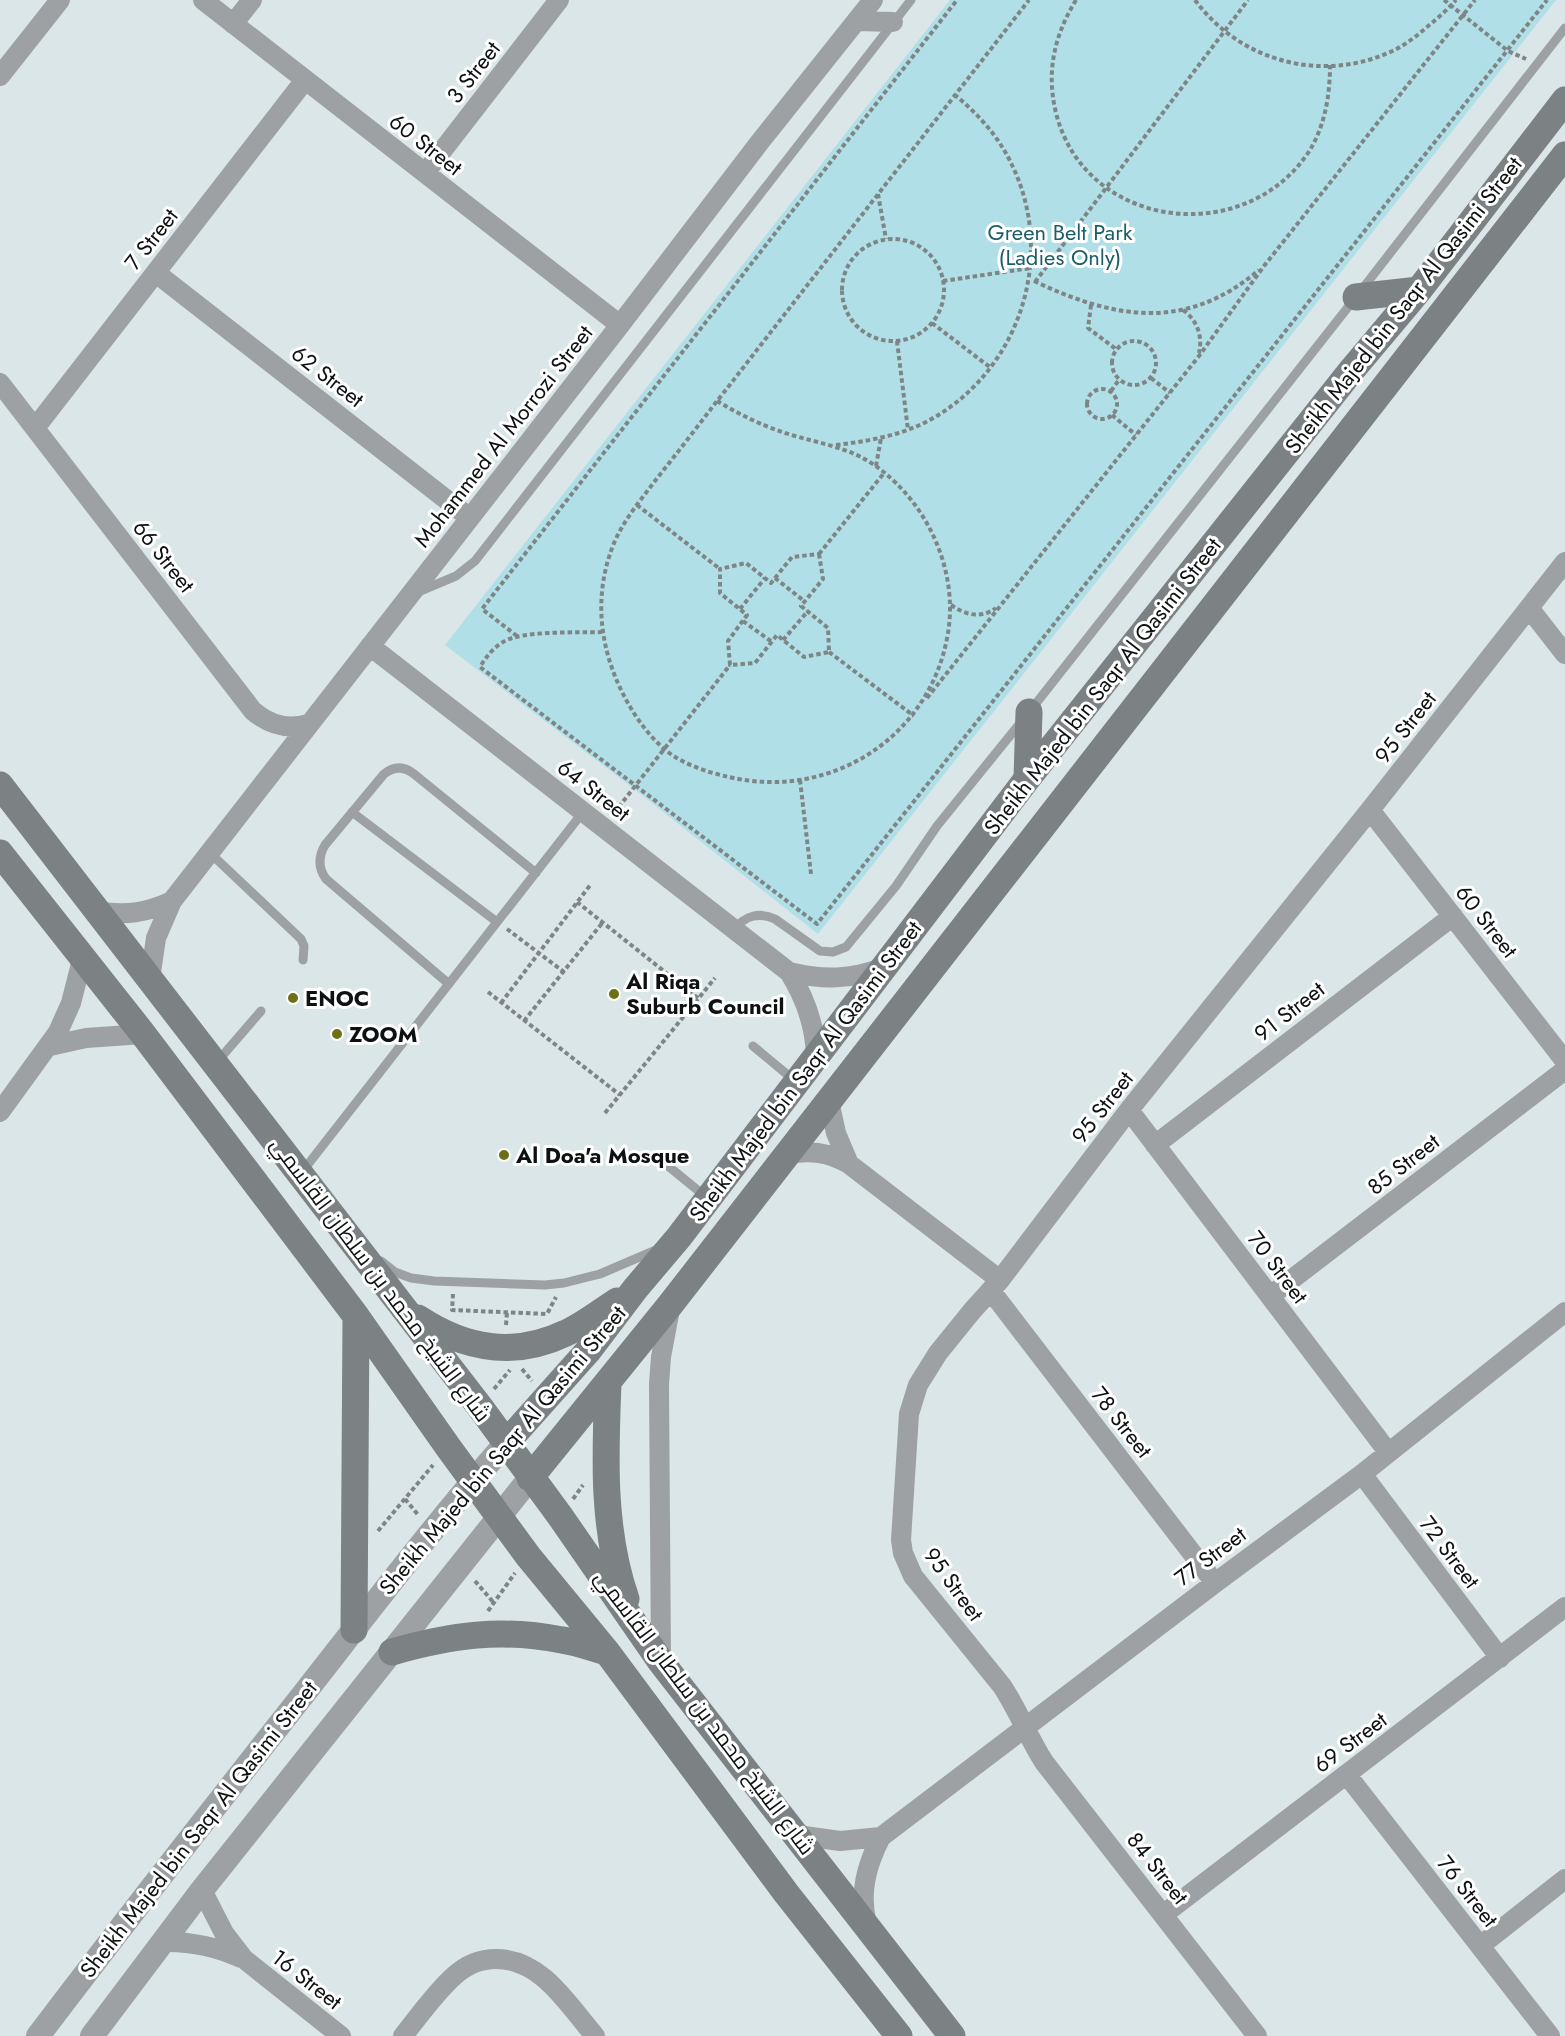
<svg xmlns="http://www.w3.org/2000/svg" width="1565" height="2036" viewBox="0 0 1565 2036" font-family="Jost,Cairo,sans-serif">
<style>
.green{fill:#b1dfe7}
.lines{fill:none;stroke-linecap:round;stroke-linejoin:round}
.path{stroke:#7e8586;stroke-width:4;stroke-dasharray:4.5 3;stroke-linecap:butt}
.service{stroke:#9da1a3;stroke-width:9}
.minor{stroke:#9da1a3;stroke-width:20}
.tertiary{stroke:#9da1a3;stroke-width:24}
.secondary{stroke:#7c8184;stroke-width:27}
.poi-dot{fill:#6c7016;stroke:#fff;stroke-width:2}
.labels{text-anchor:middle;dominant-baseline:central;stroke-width:6;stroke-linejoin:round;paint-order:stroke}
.street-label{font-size:22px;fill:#0d1111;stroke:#fff}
.park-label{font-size:22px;fill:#1c5e68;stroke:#fff}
.poi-label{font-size:22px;font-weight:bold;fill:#0d1111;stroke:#fff;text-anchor:start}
</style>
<rect width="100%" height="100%" fill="#dbe6e8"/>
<!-- green -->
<path class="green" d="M 950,0 L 1556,0 L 818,934 L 633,788 L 445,645 Z"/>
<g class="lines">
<!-- path -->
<path class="path" d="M 1076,0 C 1054,36 1046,72 1056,113 C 1085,229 1243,249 1308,153 C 1325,127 1330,95 1330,65
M 1195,0 C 1239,60 1318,83 1388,53 C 1405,46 1419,34 1433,22 C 1441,15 1449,8 1456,0
M 1444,0 L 1508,51 L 1526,59
M 878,194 L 886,239
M842 290a51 51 0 1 1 102 0a51 51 0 1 1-102 0Z
M 943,281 L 1031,268
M 1034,281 C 1114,319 1186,332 1259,270
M 1035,282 L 1248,0
M 1091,305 L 1088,328 L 1116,349
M 1183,310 C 1197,320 1203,336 1199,353
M 932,323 L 991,368
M1112 363a22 22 0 1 1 44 0a22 22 0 1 1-44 0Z
M 897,341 L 908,430
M 1151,378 L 1170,393
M1087 404a15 15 0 1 1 30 0a15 15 0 1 1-30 0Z
M 1111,391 L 1119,380
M 717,401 C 742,416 767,428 795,436 C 838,448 862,450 896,483 C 935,521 957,579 948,633 C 931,737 831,801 729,777 C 706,772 679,763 662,747 C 640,727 623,698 613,671 C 599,633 597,593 610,554 C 619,525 640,501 658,477 C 678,452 698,426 717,401 L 725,391 L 1029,0
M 1112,415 L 1136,435
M 836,445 C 868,441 899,436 928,421 C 1019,372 1057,258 1012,165 C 999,137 979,115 955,95
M 876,466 L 881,438
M 637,505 L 720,569
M 819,554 L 823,579 L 801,606 L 828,628 L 829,652 L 804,657 L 777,635 L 755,663 L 730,665 L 728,641 L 747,615 L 720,593 L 720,569 L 746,563 L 771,583 L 792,557 Z
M 819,554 L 884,473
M 775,578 L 804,601
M 951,605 C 965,615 981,619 996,608
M 740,609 L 765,578
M 743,621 L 772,642
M 602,632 C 578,633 522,630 503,642 C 493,648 486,657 480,667 L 817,924 L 1547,0
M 517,636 L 482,609 L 957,0
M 783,640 L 808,611
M 829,652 L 914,716
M 927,698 L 1199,356 L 1264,266 L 1475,0
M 800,780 L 811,874
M 614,813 L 730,665
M 577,902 L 699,999
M 507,929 L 564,972
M 488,992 L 620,1095
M 501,1003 L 591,884
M 524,1021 L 603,922
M 605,1113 L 715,978
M 453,1294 L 452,1310 L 547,1314 L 556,1297
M 506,1325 L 507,1312
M 522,1369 L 532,1381
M 494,1389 L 510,1370
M 405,1499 L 419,1516
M 573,1499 L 583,1485
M 378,1531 L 433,1465
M 475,1581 L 494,1603
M 488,1611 L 515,1573"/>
<!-- service -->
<path class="service" d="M 418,592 L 456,576 L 475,561 L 911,0
M 1030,711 L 1356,297 L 1565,28
M 352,812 L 497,922
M 209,852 L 301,939 L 304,946 L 303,960
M 735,930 C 744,915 760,912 775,919 L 820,951 L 833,952 L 846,947 L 896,886 L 937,826 L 1021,722
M 449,984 L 326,879 C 318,868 318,857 325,845 L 384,774 C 394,766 404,766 414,774 L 536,873
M 753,1046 L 795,1081
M 217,1062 L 261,1011
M 657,1157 L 706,1197
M 302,1172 L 583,812
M 381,1261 L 395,1272 L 411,1278 L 434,1281 L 545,1285 L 564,1283 L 600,1274 L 656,1250"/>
<!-- minor -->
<path class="minor" d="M 203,0 L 620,325
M 856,21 L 893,22
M 233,24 L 252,0
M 0,76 L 60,0
M 425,173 L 559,0
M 156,273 L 470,518
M 0,383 L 253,711 C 270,725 287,730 308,724
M 35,428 L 305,80
M 1529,608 L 1565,654
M 370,646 L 789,972 C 806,999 815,1025 816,1056
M 1370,810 L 1565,1061
M 97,911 C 125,916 146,913 172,901
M 789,972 C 823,980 851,980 884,967
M 150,979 L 156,938 L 172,901 L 620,325 L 759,143 L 873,0
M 50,1046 L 86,1038 L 143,1034
M 829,1101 L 836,1133 L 849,1164
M 1129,1110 L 1388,1452
M 0,1112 L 58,1032 L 71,1003 L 83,956
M 1155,1145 L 1453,916
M 788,1154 C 810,1150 829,1152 849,1164 L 1000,1280
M 991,1291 L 1215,1583
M 1270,1296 L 1565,1070
M 1362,1474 L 1500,1658
M 661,1662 L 659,1384 L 661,1357 L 670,1309
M 1347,1775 L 1550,2036
M 797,1835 L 840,1841 L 881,1837
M 202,1890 L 224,1933 L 244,1959 L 341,2036
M 1164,1914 L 1565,1607
M 867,1925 C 859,1893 866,1866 881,1837 L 1215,1583 L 1362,1474 L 1565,1312
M 161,1942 C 190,1941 215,1946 241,1958
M 1480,1946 L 1565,1879
M 403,2036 C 419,2016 435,1993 454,1976 C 466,1965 480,1959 496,1959 C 542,1959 568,2005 595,2036
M 1257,2036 L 1044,1762 C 1028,1737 1018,1710 1002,1686 L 913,1576 L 903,1553 L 901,1540 L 909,1414 L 918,1385 L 938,1353 L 972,1311 L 1000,1280 L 1129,1110 L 1370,810 L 1565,562"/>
<!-- tertiary -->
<path class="tertiary" d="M 38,2036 C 126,1920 216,1805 306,1691 C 371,1608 436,1523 506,1443
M 92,2036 L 202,1890 L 530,1478"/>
<!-- secondary -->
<path class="secondary" d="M 1356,297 L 1419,290
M 1027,779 L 1029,712
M 0,785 L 480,1407 L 560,1516 L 661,1662 L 952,2036
M 0,853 L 143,1034 L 356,1316 L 448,1447 L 528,1556 L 607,1652 L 786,1893 L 899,2036
M 418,1318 C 465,1349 514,1358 566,1333 C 584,1325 600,1312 617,1301
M 608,1383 C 605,1456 602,1530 626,1599
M 506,1443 L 588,1351 L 635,1289 L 679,1237 L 1027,779 L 1351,371 L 1419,290 L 1565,100
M 530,1478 L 670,1305 L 1565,155
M 354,1630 L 356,1316
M 392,1652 C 451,1635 501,1628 562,1640 C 577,1642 592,1648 607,1652"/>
</g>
<!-- markers -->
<g class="poi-dot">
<circle cx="614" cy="994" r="6"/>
<circle cx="293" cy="998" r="6"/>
<circle cx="337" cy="1034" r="6"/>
<circle cx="504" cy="1155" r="6"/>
</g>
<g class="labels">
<!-- street labels -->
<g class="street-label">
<text transform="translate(473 72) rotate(-52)">3 Street</text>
<text transform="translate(426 144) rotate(38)">60 Street</text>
<text transform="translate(151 239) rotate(-52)">7 Street</text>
<text transform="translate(1403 305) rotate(-52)">Sheikh Majed bin Saqr Al Qasimi Street</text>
<text transform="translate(328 376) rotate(38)">62 Street</text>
<text transform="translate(503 436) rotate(-52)">Mohammed Al Morrozi Street</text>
<text transform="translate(164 556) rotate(52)">66 Street</text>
<text transform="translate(1102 686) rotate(-52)">Sheikh Majed bin Saqr Al Qasimi Street</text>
<text transform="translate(1405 727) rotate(-52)">95 Street</text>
<text transform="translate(594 790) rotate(38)">64 Street</text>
<text transform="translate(1487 921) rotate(52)">60 Street</text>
<text transform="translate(1289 1011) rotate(-38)">91 Street</text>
<text transform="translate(805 1071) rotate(-53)">Sheikh Majed bin Saqr Al Qasimi Street</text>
<text transform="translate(1102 1107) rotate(-52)">95 Street</text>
<text transform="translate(1403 1164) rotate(-38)">85 Street</text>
<text transform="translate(1278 1267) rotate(53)">70 Street</text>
<text transform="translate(381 1279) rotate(53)">شارع الشيخ محمد بن سلطان القاسمي</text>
<text transform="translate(1122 1422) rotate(52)">78 Street</text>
<text transform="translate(502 1450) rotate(-50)">Sheikh Majed bin Saqr Al Qasimi Street</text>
<text transform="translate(1450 1552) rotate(53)">72 Street</text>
<text transform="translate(1210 1556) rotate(-37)">77 Street</text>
<text transform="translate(954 1584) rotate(54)">95 Street</text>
<text transform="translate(705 1712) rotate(53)">شارع الشيخ محمد بن سلطان القاسمي</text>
<text transform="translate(1350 1742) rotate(-37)">69 Street</text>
<text transform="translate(198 1829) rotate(-52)">Sheikh Majed bin Saqr Al Qasimi Street</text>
<text transform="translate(1158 1868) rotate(52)">84 Street</text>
<text transform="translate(1468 1891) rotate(52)">76 Street</text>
<text transform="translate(307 1979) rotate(38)">16 Street</text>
</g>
<!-- park labels -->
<g class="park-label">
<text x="1060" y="232">Green Belt Park<tspan x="1060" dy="25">(Ladies Only)</tspan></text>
</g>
<!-- poi labels -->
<g class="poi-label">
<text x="626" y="981">Al Riqa<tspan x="626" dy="25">Suburb Council</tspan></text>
<text x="305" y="998">ENOC</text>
<text x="349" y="1034">ZOOM</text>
<text x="516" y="1155">Al Doa'a Mosque</text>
</g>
</g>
</svg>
